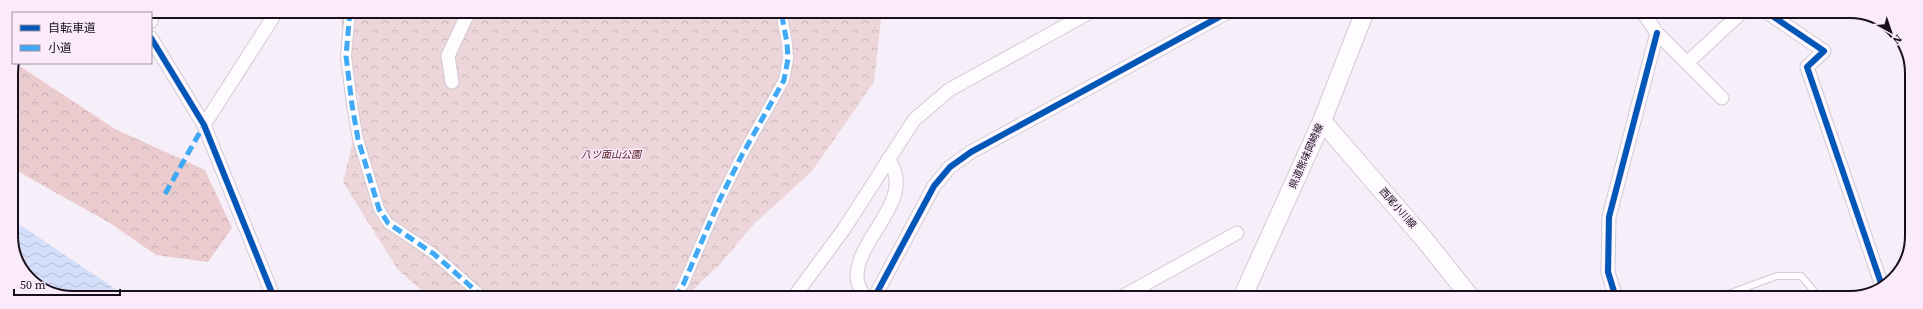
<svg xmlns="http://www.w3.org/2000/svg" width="1923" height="309" viewBox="0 0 1923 309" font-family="'Source Serif 4','Noto Sans JP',serif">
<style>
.forest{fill:url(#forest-crowns)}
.park{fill:url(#park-crowns)}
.water{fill:url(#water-waves)}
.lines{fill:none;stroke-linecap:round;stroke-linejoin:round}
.service-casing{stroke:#d2c9d4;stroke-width:8}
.pedestrian-casing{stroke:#d2c9d4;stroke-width:12}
.minor-casing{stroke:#d2c9d4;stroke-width:15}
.secondary-casing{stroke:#d2c9d4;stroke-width:20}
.service{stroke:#fefcfe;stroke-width:6}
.pedestrian{stroke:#fefcfe;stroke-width:10}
.minor{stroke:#fefcfe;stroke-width:13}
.secondary{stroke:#fefcfe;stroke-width:18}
.quiet{stroke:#3fa9f5;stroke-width:5;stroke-dasharray:10 5;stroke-linecap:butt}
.cycleway-casing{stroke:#faeafc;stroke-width:8}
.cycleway{stroke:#0057b8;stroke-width:6}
.labels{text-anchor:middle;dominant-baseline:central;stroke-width:3;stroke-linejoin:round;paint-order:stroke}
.park-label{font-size:10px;font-style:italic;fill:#521619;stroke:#faeafc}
.street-label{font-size:10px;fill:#19101b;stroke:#faeafc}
.rim{fill:none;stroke:#19101b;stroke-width:2}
</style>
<defs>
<pattern id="forest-crowns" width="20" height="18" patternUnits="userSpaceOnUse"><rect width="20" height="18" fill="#eacbce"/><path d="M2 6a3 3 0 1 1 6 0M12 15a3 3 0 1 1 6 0" fill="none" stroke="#c8adb0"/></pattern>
<pattern id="park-crowns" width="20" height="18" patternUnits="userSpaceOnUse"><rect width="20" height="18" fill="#edd6d9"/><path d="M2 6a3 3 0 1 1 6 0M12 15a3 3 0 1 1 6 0" fill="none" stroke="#cbb7ba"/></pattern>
<pattern id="water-waves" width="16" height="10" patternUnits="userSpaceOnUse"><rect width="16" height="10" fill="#d6dff9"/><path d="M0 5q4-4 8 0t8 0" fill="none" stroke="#b7bed5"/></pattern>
</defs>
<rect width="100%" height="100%" fill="#f6eef8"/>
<!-- forest -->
<path class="forest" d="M 15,63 L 115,129 L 205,170 L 232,228 L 208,262 L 156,255 L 110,223 L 12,168 L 11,72 Z"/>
<!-- park -->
<path class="park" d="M 341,11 L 882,11 L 874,82 L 812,171 L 754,224 L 719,265 L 684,298 L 431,298 L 398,270 L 343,182 L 352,145 L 359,97 L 344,70 Z"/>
<!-- water -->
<path class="water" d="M 13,220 L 129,298 L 65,297 L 32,283 L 13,252 Z"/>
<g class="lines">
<defs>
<path id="service" d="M 1717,298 L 1777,276 L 1801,276 L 1815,292 L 1818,298"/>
<path id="pedestrian" d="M 350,11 L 346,56 L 352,105 L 358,139 L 379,209 L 388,223 L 434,254 L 484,298
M 675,298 L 683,285 L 720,199 L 742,155 L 784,80 L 788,59 L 787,43 L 781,11"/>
<path id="minor" d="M 135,11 L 136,13
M 1642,11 L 1657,33 L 1722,98
M 1765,11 L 1824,51 L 1807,67 L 1882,286
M 151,21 L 153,11
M 151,38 L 204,125 L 274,298
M 1687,63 L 1743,11
M 452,82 L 448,56 L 469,11
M 204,125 L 277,11
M 793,298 L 844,229 L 914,120 L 949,90 L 1092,11
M 864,298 C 862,292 857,284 857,277 C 857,236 918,199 888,159
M 874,298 L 934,186 L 950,167 L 971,152 L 1230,11
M 1120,298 L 1237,233
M 1616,298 L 1608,272 L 1609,217 L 1657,33"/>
<path id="secondary" d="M 1322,121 L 1424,239 L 1471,298
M 1242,298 L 1322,121 L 1365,11"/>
</defs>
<!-- service casing -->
<use href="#service" class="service-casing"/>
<!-- pedestrian casing -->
<use href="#pedestrian" class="pedestrian-casing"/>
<!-- minor casing -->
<use href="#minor" class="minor-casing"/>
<!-- secondary casing -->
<use href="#secondary" class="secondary-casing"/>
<!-- service -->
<use href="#service" class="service"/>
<!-- pedestrian -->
<use href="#pedestrian" class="pedestrian"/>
<!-- minor -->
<use href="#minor" class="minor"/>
<!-- secondary -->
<use href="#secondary" class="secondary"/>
<!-- quiet -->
<path class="quiet" d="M 350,11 L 346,56 L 352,105 L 358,139 L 379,209 L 388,223 L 434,254 L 484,298
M 165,194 L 204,125
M 675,298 L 683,285 L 720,199 L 742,155 L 784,80 L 788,59 L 787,43 L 781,11"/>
<defs>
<path id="cycleway" d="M 1765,11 L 1824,51 L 1807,67 L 1882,286
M 151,38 L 204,125 L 274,298
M 874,298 L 934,186 L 950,167 L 971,152 L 1230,11
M 1616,298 L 1608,272 L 1609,217 L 1657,33"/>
</defs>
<!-- cycleway casing -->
<use href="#cycleway" class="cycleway-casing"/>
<!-- cycleway -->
<use href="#cycleway" class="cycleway"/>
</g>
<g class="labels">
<!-- park labels -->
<g class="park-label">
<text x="611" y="154">八ツ面山公園</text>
</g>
<!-- street labels -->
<g class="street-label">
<text transform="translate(1306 156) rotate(-66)">県道熊味岡崎線</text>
<text transform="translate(1398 208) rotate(49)">西尾小川線</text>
</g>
</g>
<!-- crop -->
<path d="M0 0H1923V309H0ZM73 18H1850A55 55 0 0 1 1905 73V236A55 55 0 0 1 1850 291H73A55 55 0 0 1 18 236V73A55 55 0 0 1 73 18Z" fill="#faeafc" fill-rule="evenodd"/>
<path class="rim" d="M73 18H1850A55 55 0 0 1 1905 73V236A55 55 0 0 1 1850 291H73A55 55 0 0 1 18 236V73A55 55 0 0 1 73 18Z"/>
<!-- legend -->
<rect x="12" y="12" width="140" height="52" fill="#faeafc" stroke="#a093a2"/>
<rect x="20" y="25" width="20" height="6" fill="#0057b8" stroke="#a093a2"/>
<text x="48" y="32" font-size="12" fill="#19101b">自転車道</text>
<rect x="20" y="45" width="20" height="6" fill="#3fa9f5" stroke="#a093a2"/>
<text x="48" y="52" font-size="12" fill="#19101b">小道</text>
<!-- north arrow -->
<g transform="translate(1891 32) rotate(140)" stroke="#faeafc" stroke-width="3" paint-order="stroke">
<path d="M0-3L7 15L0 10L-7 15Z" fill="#19101b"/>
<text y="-6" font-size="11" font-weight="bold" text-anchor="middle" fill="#19101b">N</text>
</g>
<!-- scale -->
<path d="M14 289v6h106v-6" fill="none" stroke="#19101b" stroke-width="2"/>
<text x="20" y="289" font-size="12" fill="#19101b" stroke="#faeafc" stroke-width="3" paint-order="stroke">50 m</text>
</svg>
